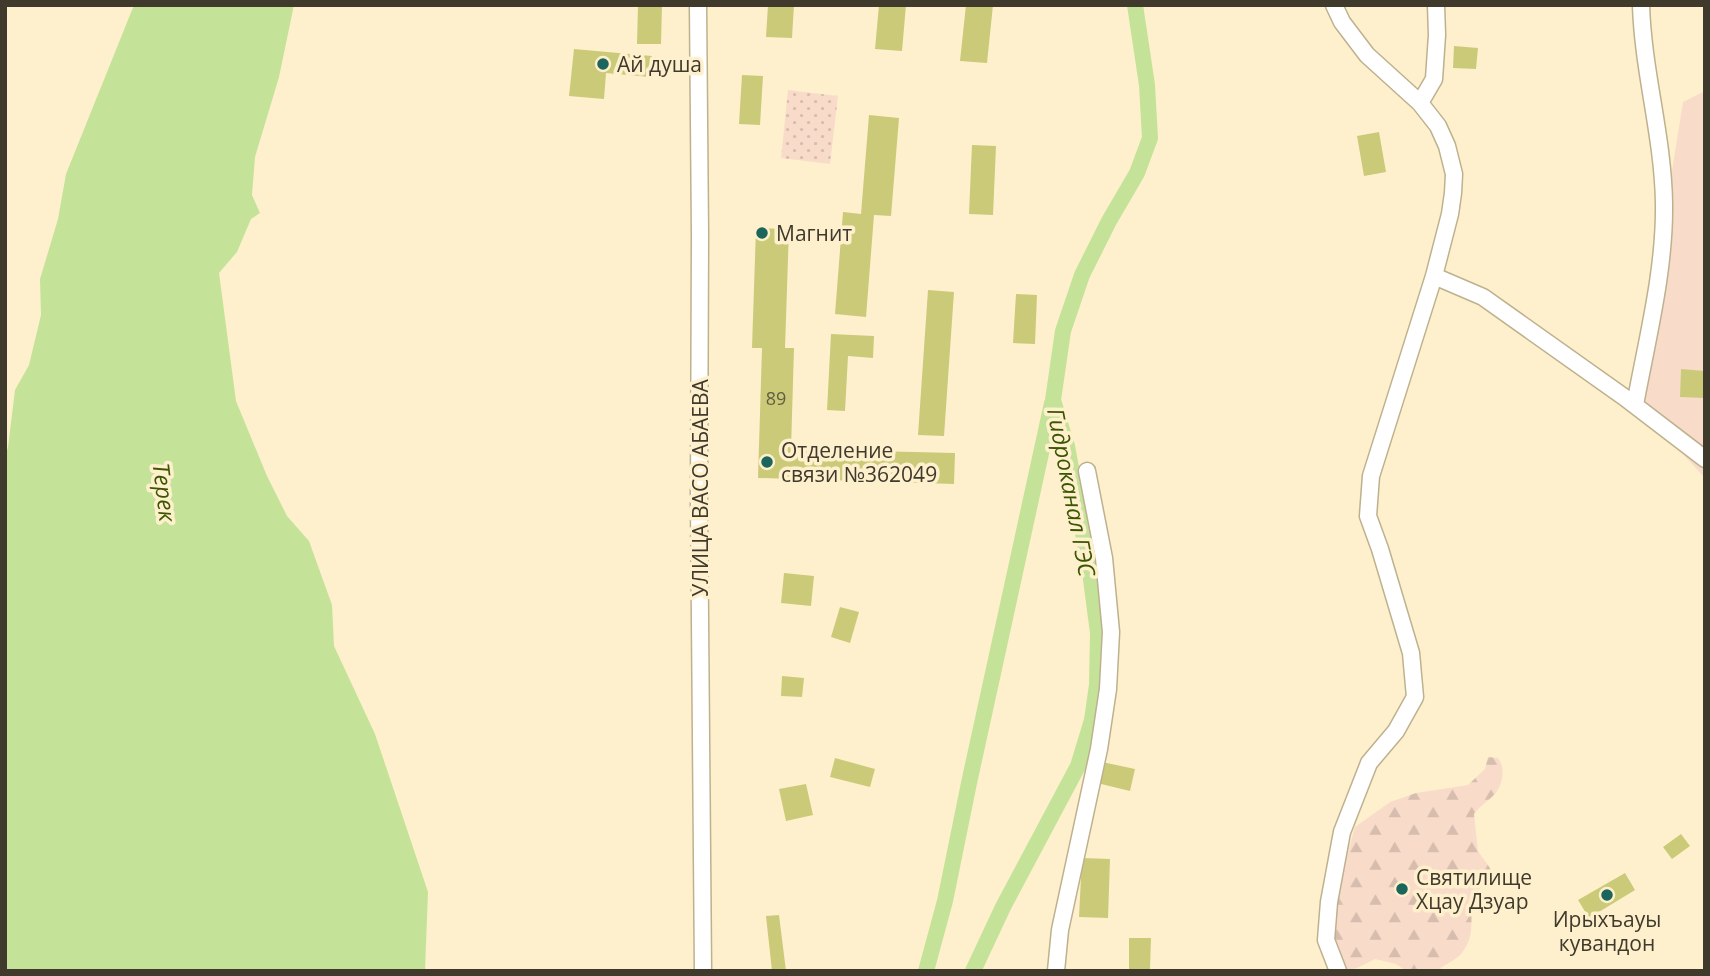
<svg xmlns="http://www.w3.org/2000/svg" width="1710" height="976" viewBox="0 0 1710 976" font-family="'Open Sans',sans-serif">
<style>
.green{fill:#f9dbca}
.forest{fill:url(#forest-firs)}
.park{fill:url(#park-dots)}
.water{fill:#c4e399}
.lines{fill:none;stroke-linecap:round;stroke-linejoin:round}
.canal{stroke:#c4e399;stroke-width:16}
.building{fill:#caca79}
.minor-casing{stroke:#beb18e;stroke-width:19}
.minor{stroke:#fff;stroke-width:16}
.poi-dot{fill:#1c655c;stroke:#fef0cd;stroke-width:2.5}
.labels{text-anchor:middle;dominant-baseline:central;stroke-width:7;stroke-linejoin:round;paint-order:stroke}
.number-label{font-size:18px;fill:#625e3f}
.poi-label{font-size:21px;fill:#3f3a2c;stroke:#fef0cd;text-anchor:start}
.street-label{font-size:21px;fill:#3f3a2c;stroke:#fef0cd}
.water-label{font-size:23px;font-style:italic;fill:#3b5500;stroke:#fef0cd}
</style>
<defs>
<pattern id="forest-firs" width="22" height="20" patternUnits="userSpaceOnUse" patternTransform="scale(1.75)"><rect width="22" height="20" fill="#f9dbca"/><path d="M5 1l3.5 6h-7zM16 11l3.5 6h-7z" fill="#d6bdae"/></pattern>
<pattern id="park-dots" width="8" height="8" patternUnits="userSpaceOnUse" patternTransform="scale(1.75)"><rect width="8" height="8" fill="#f9dbca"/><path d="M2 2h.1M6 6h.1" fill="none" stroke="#d6bdae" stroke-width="1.8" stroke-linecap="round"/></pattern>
</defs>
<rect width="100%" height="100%" fill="#fef0cd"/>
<!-- green -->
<path class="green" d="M 1705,91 L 1705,478 L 1635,402 L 1683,102 Z"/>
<!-- forest -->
<path class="forest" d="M 1488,757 L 1498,758 C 1506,768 1503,784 1495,794 C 1488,801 1480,806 1474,814 L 1478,851 L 1490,868 L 1490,877 C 1484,884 1477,890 1474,899 C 1468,920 1477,933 1462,953 C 1457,959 1447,964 1440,968 L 1444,971 L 1406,971 L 1396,964 L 1375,959 L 1357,968 L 1343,971 L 1336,950 L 1333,921 L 1338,887 L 1355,827 L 1390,802 L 1416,793 L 1468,785 L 1485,769 Z"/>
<!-- park -->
<path class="park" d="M 788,90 L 838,96 L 830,164 L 781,158 Z"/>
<!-- water -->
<path class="water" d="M 134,5 L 294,5 L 279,77 L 255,157 L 252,195 L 260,213 L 251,219 L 237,252 L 219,273 L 236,401 L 267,476 L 287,516 L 309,541 L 332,605 L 334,646 L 375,734 L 428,892 L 425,971 L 5,971 L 5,458 L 8,447 L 15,390 L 29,365 L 41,315 L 40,279 L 58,219 L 66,174 Z"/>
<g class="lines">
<!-- canal -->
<path class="canal" d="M 926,971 L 945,901 L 969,783 L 1052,403
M 973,971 L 1003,907 L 1078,766 L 1092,720 L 1097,685 L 1098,633 L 1090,572 L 1067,446 L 1053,400 L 1063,331 L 1082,275 L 1109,221 L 1137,173 L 1150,138 L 1147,85 L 1135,5"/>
</g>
<!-- building -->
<path class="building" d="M 638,5 L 662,5 L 661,44 L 637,44 Z
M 768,5 L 794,5 L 792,38 L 766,37 Z
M 879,5 L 906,5 L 902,51 L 875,49 Z
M 966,5 L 993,5 L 987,63 L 960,61 Z
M 1454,46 L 1478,48 L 1476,69 L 1453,68 Z
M 574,49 L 652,56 L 650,77 L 606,73 L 604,99 L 569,96 Z
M 742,75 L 763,76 L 760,125 L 739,124 Z
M 869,115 L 899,118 L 891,216 L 874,215 L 866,317 L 835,314 L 843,212 L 861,214 Z
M 1379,132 L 1386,172 L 1364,176 L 1357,136 Z
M 972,145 L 996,146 L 993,215 L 969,214 Z
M 756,228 L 789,229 L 785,348 L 794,348 L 791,449 L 955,453 L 954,484 L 758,478 L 762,348 L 752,348 Z
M 928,290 L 954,292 L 944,436 L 918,435 Z
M 1016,294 L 1037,295 L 1035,344 L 1013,343 Z
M 831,334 L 874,336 L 873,358 L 848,356 L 845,411 L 827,410 Z
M 1681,369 L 1705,371 L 1705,398 L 1680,397 Z
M 784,573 L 814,576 L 811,606 L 781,603 Z
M 840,607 L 859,612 L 850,643 L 831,637 Z
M 782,676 L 804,678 L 802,697 L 781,696 Z
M 835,758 L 875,769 L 870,787 L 830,777 Z
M 1102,762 L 1135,769 L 1130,791 L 1097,783 Z
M 806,784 L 813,815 L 786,821 L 779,789 Z
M 1681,834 L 1690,846 L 1672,859 L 1663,847 Z
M 1082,858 L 1110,859 L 1108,918 L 1079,917 Z
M 1625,873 L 1635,890 L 1589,918 L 1578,900 Z
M 779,915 L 786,971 L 772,971 L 766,916 Z
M 1129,938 L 1151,938 L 1150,969 L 1129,969 Z"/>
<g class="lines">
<defs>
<path id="minor" d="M 698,5 L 700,235 L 699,503 L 703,971
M 1334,5 L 1342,22 L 1367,55 L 1420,103 L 1438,126 L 1447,146 L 1454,174 L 1453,193 L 1450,214 L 1434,276 L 1371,476 L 1368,516 L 1380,549 L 1411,653 L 1415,697 L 1396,731 L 1369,763 L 1342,832 L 1329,902 L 1326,940 L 1338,971
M 1420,103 L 1434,79 L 1437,35 L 1436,5
M 1434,276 L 1483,297 L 1624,397 L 1705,459
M 1635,405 C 1647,339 1665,271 1664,203 C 1663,136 1643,72 1641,5
M 1056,971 L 1060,930 L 1099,749 L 1108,689 L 1111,632 L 1104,558 L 1087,471"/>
</defs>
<!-- minor casing -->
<use href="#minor" class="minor-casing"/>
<!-- minor -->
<use href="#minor" class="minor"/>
</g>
<!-- markers -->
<g class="poi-dot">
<circle cx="603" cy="64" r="7"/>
<circle cx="762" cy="233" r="7"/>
<circle cx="767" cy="462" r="7"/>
<circle cx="1402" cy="889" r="7"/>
<circle cx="1607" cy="895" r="7"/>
</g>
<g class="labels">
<!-- number labels -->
<g class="number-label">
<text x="776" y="398">89</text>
</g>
<!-- poi labels -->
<g class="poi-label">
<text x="617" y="64">Ай душа</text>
<text x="776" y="233">Магнит</text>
<text x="781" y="450">Отделение<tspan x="781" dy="24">связи №362049</tspan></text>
<text x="1416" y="877">Святилище<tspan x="1416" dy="24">Хцау Дзуар</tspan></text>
<text x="1607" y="919" text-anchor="middle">Ирыхъауы<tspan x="1607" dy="24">кувандон</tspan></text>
</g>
<!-- street labels -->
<g class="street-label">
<text transform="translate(700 488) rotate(-90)">УЛИЦА ВАСО АБАЕВА</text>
</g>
<!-- water labels -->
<g class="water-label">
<text transform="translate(165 492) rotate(83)">Терек</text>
<text transform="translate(1072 492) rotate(79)">Гидроканал ГЭС</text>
</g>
</g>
<!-- border -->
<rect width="1710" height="976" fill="none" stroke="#3f3a2c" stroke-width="14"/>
</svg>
